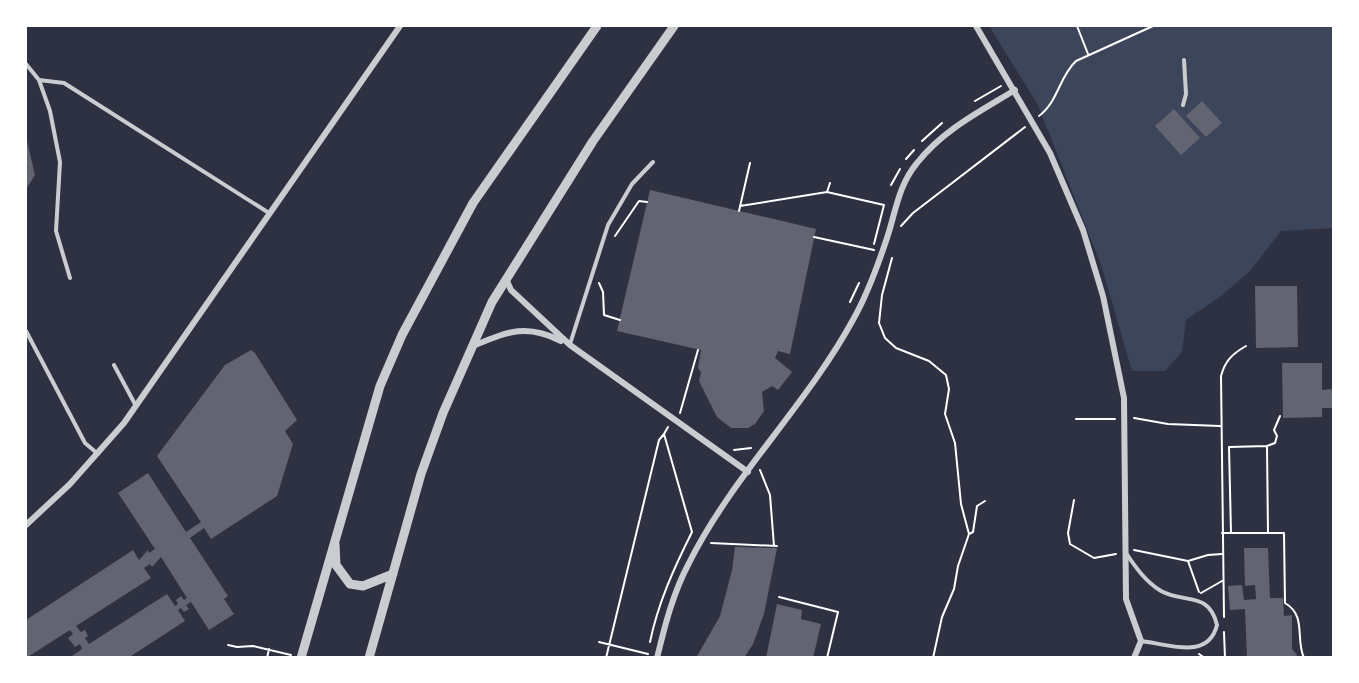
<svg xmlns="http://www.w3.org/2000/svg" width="1359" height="683" viewBox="0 0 1359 683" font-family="Mulish,sans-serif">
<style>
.green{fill:#3c4559}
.building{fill:#626471;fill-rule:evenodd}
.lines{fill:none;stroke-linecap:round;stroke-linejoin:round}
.path{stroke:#fff;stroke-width:2}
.service{stroke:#caccd0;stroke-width:4}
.minor{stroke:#caccd0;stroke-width:6}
.tertiary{stroke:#caccd0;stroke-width:9}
</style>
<rect width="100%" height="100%" fill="#2d3142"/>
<!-- green -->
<path class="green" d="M 989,26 L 1333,26 L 1333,228 L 1281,231 L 1250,271 L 1221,296 L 1186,320 L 1182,352 L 1165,371 L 1132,371 L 1101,265 L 1038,105 Z"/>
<!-- building -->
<path class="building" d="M 1202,101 L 1222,123 L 1206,137 L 1186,116 Z
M 1174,109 L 1200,138 L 1181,155 L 1155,126 Z
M 26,137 L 35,175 L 26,189 Z
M 650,190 L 816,229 L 790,354 L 778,351 L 775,358 L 792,372 L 778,390 L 772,386 L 762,392 L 764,411 L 755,424 L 748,428 L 731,428 L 717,417 L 699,381 L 701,372 L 698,368 L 701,350 L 617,331 Z
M 1255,286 L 1297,286 L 1298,347 L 1256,348 Z
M 251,350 L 255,353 L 297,420 L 285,431 L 293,444 L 277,496 L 211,539 L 204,528 L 190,538 L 228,596 L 224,599 L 234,614 L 209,630 L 191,602 L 186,605 L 189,609 L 184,612 L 181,608 L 178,610 L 185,621 L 128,658 L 69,658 L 82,649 L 80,644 L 75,647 L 68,638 L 73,634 L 70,630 L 26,658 L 26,620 L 133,550 L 139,560 L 148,550 L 149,553 L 155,549 L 118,493 L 148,473 L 186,532 L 201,522 L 157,456 L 225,365 ZM 161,557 L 187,598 L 184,600 L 181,596 L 176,600 L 178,604 L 175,606 L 167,594 L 89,644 L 85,638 L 88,636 L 85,630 L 81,632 L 76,626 L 151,578 L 144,568 L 150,564 L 152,567 Z
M 1282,363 L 1322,363 L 1322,390 L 1334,389 L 1334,408 L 1322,408 L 1322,417 L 1283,418 Z
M 735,547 L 777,548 L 764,614 L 753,644 L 744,658 L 696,658 L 720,616 L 732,570 Z
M 1244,548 L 1268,548 L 1270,598 L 1283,598 L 1284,616 L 1292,615 L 1292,649 L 1297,655 L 1295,658 L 1247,658 L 1245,609 L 1230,610 L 1228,586 L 1242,585 L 1244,600 L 1256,599 L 1255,585 L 1245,586 Z
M 777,604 L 802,610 L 801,619 L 821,624 L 813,658 L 766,658 Z"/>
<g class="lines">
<!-- path -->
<path class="path" d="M 1077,26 L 1088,54
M 975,101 L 1001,86
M 1039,116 C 1058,102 1059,77 1076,61 L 1153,26
M 922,141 L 942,123
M 906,159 L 914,150
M 891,185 L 900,169
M 827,192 L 884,205 L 874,244
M 740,206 L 827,192 L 830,183
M 739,211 L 750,163
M 901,226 L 913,213 L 1025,127
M 615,236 L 639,201 L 647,202
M 814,237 L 874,250
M 892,258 L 882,295 L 879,323 L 885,338 L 896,348 L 929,361 L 946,375 L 949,389 L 945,414 L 955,443 L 961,504 L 969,534 L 958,566 L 954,589 L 942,617 L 933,658
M 599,283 L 603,292 L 604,315 L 620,320
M 850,302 L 859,283
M 680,413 L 698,350
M 1134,418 L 1168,424 L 1220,426
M 1076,419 L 1115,419
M 1267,446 L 1275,443 L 1277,436 L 1274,430 L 1280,416
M 734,450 L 751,448
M 760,470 L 770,495 L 774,546
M 1074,500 L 1068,533 L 1070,544 L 1094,558 L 1116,554
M 1222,533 L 1284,533 L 1285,603 C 1307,616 1295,638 1304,658
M 1231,533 L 1229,447 L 1267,446 L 1268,533
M 969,534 L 973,532 L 977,506 L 985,501
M 711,543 L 777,546
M 1134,550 L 1188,561 L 1208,555 L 1222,554
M 1188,561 L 1199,592
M 1201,593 L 1222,581
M 779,597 L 838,612 L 827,658
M 1224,617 L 1221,376 C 1225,361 1232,354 1246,346
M 1224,632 L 1225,658
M 599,642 L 648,654
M 650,642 C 658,603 674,568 692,532 L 664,434 L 668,427
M 228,645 L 237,647 L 253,646 L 291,655
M 1199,654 L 1205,658
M 267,658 L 269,649
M 606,658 L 659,440 L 664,434"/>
<!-- service -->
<path class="service" d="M 26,64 L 39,80 L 50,111 L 60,162 L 56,231 L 70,278
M 39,80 L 64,83 L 269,213
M 1183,105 L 1186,94 L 1184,60
M 26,331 L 85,443 L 98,454
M 570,344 L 608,225 L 632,184 L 653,162
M 114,365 L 136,406
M 1126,553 C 1136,568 1146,582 1161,591 C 1185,604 1209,591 1217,625 C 1208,661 1168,644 1141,641"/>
<!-- minor -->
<path class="minor" d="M 976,26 L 1050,153 L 1083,230 L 1103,296 L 1124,398 L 1126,599 L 1141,641 L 1134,658
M 506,279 L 511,290 L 570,345 L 748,472
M 473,346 C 507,332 526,323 561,341
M 26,525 L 70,484 L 124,423 L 400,26
M 657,658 C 665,625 673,593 689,563 C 733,475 807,405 854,318 C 868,293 878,265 887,238 C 896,211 898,186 917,163 C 943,130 979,112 1015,90"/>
<!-- tertiary -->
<path class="tertiary" d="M 335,544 L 336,565 L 350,584 L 363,586 L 393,574
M 301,658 L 380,386 L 402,335 L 473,203 L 597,26
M 369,658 L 421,474 L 443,413 L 492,302 L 593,141 L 674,26"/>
</g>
<!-- border -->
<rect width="1359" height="683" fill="none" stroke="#ffffff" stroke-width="54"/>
</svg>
